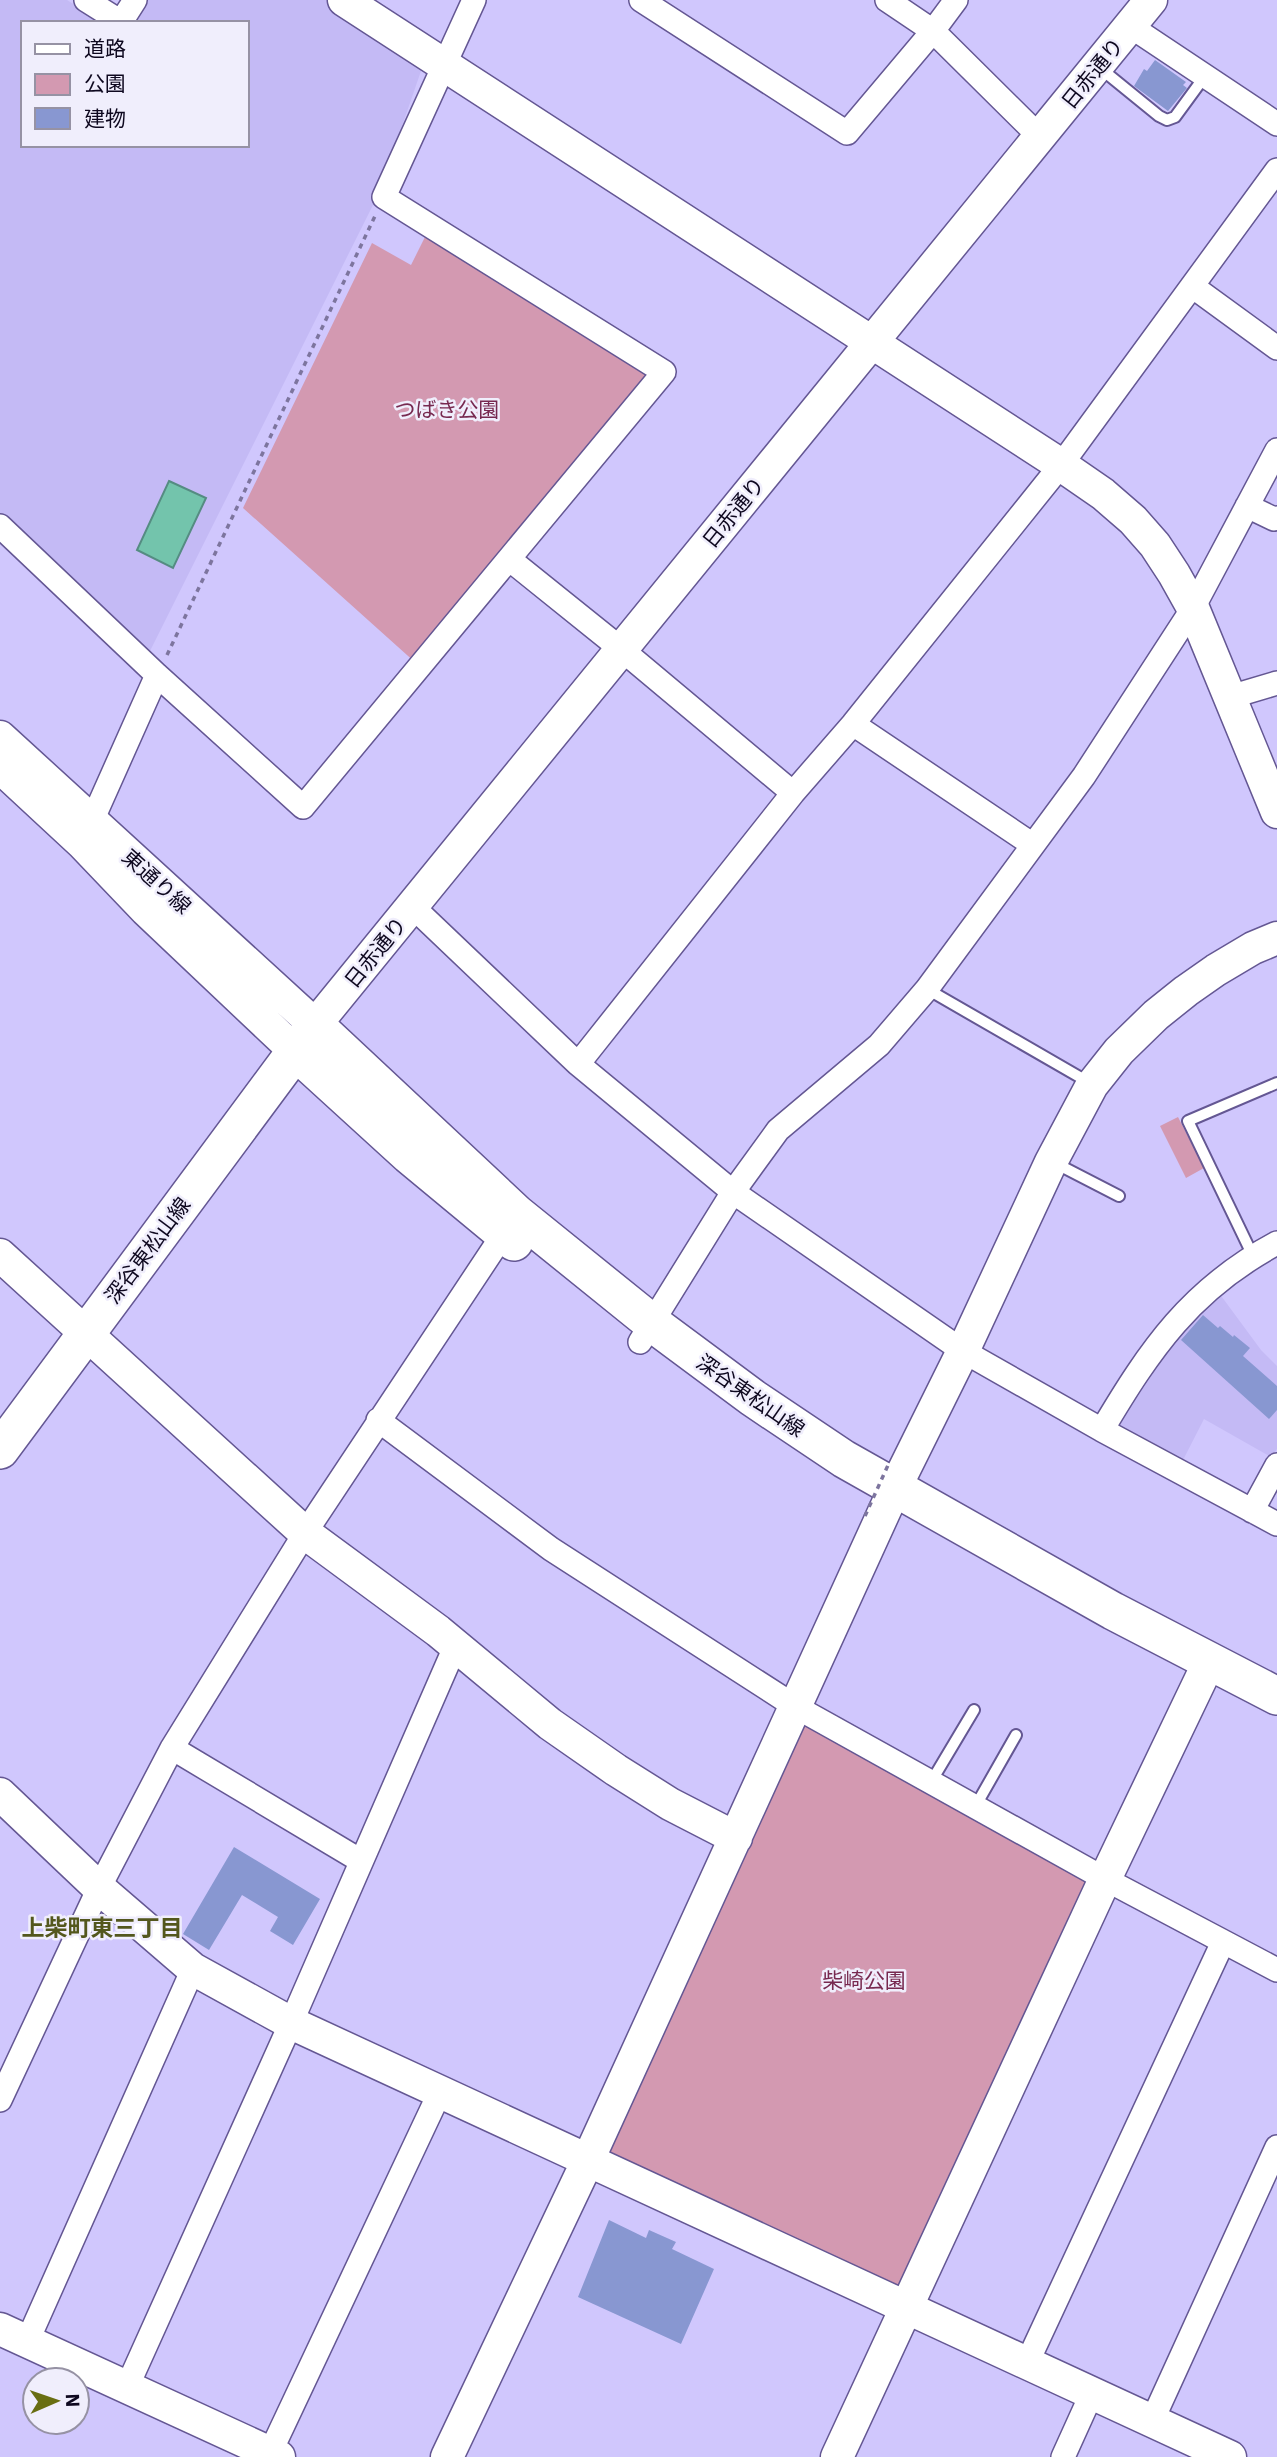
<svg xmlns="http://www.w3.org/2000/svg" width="1277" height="2457" viewBox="0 0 1277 2457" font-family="'IBM Plex Sans','Noto Sans JP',sans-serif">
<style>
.built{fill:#c4baf5}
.green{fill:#d399b1}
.water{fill:#73c4ac;stroke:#558c82;stroke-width:2}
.building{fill:#8897d1}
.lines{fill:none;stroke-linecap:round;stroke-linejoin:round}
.lane-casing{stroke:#645793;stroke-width:14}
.street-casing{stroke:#645793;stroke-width:26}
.secondary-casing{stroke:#645793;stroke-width:35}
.primary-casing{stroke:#645793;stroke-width:40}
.path{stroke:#7d759e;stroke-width:3.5;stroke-dasharray:5 5;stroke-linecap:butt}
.lane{stroke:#fff;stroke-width:10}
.street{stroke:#fff;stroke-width:23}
.secondary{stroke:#fff;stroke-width:32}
.primary{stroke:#fff;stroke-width:37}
.path-bridge{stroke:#7d759e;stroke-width:3.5;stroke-dasharray:5 5;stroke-linecap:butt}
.labels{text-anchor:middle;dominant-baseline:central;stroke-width:5;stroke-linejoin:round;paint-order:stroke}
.street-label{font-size:21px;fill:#0e081f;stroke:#f0eefc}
.park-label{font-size:21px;fill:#772950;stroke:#f0eefc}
.neighbourhood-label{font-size:23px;font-weight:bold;fill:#53571d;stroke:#f0eefc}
</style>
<rect width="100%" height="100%" fill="#d0c7fd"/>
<!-- built -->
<path class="built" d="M 0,0 L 67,0 L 103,23 L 23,23 L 23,145 L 247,145 L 247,23 L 132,23 L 146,0 L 329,0 L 422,68 L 379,193 L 148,655 L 0,515 Z
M 1219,1293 L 1261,1350 L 1277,1366 L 1277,1449 L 1271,1457 L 1204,1419 L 1181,1464 L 1121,1432 L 1119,1424 L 1188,1321 Z"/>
<!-- green -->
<path class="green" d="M 429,229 L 657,373 L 417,664 L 243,508 L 372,243 L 411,265 Z
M 1178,1117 L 1204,1168 L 1186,1178 L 1160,1126 Z
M 796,1707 L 1105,1879 L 907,2307 L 588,2160 Z"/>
<!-- water -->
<path class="water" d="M 169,481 L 206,498 L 173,568 L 137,550 Z"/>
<!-- building -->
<path class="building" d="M 1155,60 L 1186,82 L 1183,85 L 1187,88 L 1168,111 L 1134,86 L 1144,69 L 1147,71 Z
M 1203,1315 L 1218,1328 L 1220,1326 L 1233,1337 L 1234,1335 L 1250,1348 L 1243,1356 L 1277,1386 L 1277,1410 L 1269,1419 L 1181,1340 Z
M 234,1847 L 320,1899 L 293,1945 L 270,1931 L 278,1917 L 242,1895 L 209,1950 L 183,1934 Z
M 609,2220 L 646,2238 L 649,2230 L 676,2242 L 672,2249 L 714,2269 L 681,2344 L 578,2297 Z"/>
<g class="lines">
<defs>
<path id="lane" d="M 1100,68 L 1159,116 L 1167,120 L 1175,117 L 1205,76
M 927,989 L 1090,1083
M 1053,1162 L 1119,1196
M 1253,1256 L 1188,1121 L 1277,1083
M 931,1782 L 974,1710
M 975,1807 L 1016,1735"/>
<path id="street" d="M 86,0 L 121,22 L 135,0
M 641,0 L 847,133 L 933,31 L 956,0
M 887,0 L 933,31 L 1040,137
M 1130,26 L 1277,124
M 1192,286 L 1277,348
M 1247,506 L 1274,519 L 1277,518
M 0,526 L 157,675 L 303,807 L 664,372 L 384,197 L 474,0
M 509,559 L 621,649 L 793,793
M 1230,697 L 1277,683
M 853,724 L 1033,845
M 87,832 L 157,675
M 412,906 L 578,1064 L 733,1192 L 963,1351 L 1102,1430 L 1277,1524
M 578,1064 L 793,793 L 853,724 L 1061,465 L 1277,170
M 640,1342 L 733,1192 L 778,1130 L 879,1045 L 927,989 L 1084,776 L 1193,608 L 1277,450
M 378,1420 L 551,1549 L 796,1707 L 1105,1879 L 1277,1970
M 1102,1430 C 1150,1349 1191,1289 1277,1243
M 1252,1511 L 1277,1465
M 172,1748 L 361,1861
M 0,2100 L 99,1888 L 172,1748 L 305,1533 L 510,1224
M 27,2342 L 193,1969
M 1027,2363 L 1223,1942
M 127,2387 L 291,2023 L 455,1647
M 1152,2421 L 1277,2147
M 270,2453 L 440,2092
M 1063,2457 L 1092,2393"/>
<path id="secondary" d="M 344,0 L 1061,465 L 1103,494 L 1133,520 L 1155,545 L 1174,574 L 1193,608 L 1277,812
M 0,737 L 315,1025 L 1151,0
M 0,767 L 82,843 L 146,910 L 295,1051
M 0,1255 L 305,1533 L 438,1631 L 550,1724 L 616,1770 L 670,1804 L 736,1838
M 0,1794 L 99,1888 L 193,1969 L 291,2023 L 1230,2457
M 0,2329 L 279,2457
M 447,2457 L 588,2160 L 895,1488 L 963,1351 L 1051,1162 L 1092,1085 L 1119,1051 L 1156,1015 L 1186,991 L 1216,970 L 1253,948 L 1277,938
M 837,2457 L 1105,1879 L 1210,1660"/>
<path id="primary" d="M 295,1051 L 409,1155 L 514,1242
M 0,1450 L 315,1025 L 517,1214 L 652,1323 L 753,1398 L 844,1459 L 1113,1611 L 1277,1696"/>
</defs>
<!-- lane casing -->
<use href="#lane" class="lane-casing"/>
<!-- street casing -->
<use href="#street" class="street-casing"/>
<!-- secondary casing -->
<use href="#secondary" class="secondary-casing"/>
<!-- primary casing -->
<use href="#primary" class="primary-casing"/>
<!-- path -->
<path class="path" d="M 167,655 L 375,216"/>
<!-- lane -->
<use href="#lane" class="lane"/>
<!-- street -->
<use href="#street" class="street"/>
<!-- secondary -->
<use href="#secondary" class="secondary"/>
<!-- primary -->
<use href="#primary" class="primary"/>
<!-- path-bridge -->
<path class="path-bridge" d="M 865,1516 L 889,1463"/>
</g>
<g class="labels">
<!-- street labels -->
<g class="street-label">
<text transform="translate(1092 73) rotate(-51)">日赤通り</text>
<text transform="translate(733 512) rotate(-51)">日赤通り</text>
<text transform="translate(157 881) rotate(42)">東通り線</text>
<text transform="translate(375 952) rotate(-51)">日赤通り</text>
<text transform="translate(147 1250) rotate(-53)">深谷東松山線</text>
<text transform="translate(751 1395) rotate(35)">深谷東松山線</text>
</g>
<!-- park labels -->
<g class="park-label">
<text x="447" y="409">つばき公園</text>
<text x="864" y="1980">柴崎公園</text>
</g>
<!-- neighbourhood labels -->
<g class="neighbourhood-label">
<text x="102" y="1927">上柴町東三丁目</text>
</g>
</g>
<!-- legend -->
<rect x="21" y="21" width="228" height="126" fill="#f0eefc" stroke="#9692a4" stroke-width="2"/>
<rect x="35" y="44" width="35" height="10" fill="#ffffff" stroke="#9692a4" stroke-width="2"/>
<text x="84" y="56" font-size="21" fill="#0e081f">道路</text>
<rect x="35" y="74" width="35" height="21" fill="#d399b1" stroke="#9692a4" stroke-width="2"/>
<text x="84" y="91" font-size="21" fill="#0e081f">公園</text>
<rect x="35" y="108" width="35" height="21" fill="#8897d1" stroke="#9692a4" stroke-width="2"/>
<text x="84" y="126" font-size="21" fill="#0e081f">建物</text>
<!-- north arrow -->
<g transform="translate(56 2401) rotate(88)"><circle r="33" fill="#f0eefc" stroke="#9692a4" stroke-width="2"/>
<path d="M0-5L12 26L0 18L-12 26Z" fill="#696e12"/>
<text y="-10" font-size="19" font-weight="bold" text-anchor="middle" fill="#0e081f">N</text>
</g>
</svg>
